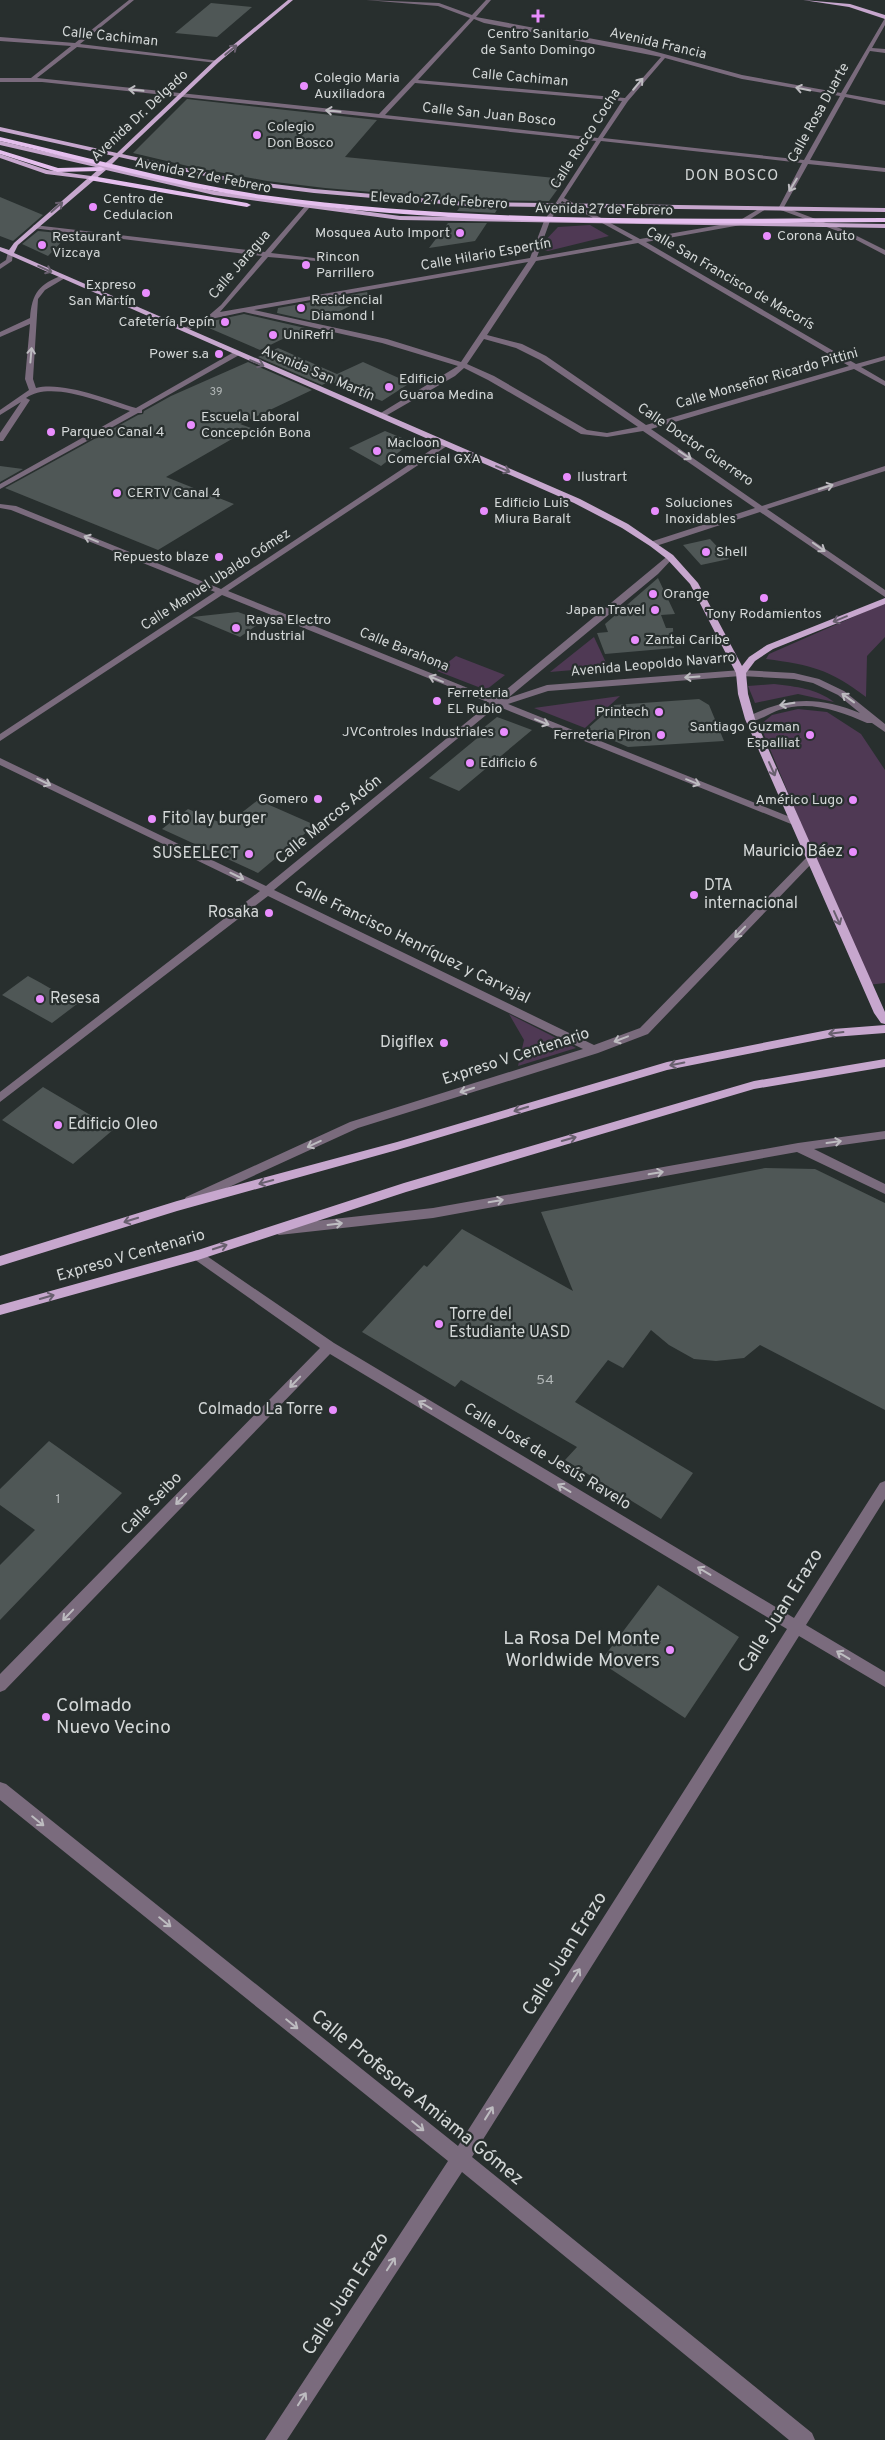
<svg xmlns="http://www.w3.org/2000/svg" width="885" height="2440" viewBox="0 0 885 2440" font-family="Overpass,sans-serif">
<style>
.green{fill:#4f3954}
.building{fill:#4f5756}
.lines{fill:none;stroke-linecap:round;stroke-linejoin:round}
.minor{fill:#7a6b7d;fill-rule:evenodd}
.major{fill:#c7a7ce;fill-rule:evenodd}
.highway{fill:#e5bfee;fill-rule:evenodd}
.oneway{stroke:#685f6e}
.oneway2{stroke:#bdbcc0}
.poi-dot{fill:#e98dfe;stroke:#282f2e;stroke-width:2}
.labels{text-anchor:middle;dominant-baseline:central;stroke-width:4.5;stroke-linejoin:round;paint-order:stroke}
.far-number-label{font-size:11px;fill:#b2b7b7}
.far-poi-label{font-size:14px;fill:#d3d7d7;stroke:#282f2e;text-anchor:start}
.far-street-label{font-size:14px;fill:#d3d7d7;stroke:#282f2e}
.number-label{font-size:14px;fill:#b2b7b7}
.far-neighbourhood-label{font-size:15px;letter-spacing:1px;fill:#d3d7d7;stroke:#282f2e}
.poi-label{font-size:16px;fill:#d3d7d7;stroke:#282f2e;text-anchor:start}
.street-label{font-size:16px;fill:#d3d7d7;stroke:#282f2e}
.near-street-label{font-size:19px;fill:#d3d7d7;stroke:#282f2e}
.near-poi-label{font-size:19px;fill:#d3d7d7;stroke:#282f2e;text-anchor:end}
</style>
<rect width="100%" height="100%" fill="#282f2e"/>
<!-- green -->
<path class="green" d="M 590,225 L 609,236 L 548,251 L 538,248 L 558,227 Z
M 885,603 L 885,637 L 867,656 L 866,697 C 829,669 811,665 766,659 L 769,654 Z
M 594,637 L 608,667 L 550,672 Z
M 456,656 L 505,675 L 486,690 L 437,671 Z
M 774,684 C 797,687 815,688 834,702 L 798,694 L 755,703 L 748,686 Z
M 620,696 L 585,728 L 534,708 Z
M 798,709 L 827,712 L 861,734 L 885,770 L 885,983 L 868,985 L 760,725 L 772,715 Z
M 509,1014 L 576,1048 L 518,1066 L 524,1040 Z"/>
<!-- building -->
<path class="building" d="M 211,3 L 252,7 L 217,37 L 175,33 Z
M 187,99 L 377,120 L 345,157 L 565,179 L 549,201 L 466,200 L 325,188 L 267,181 L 192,167 L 133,153 Z
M 0,197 L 43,215 L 13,241 L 0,236 Z
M 460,207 L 466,208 L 498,208 L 495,213 L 457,211 Z
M 448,223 L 487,223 L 475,241 L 429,248 Z
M 38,231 L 69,234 L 48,256 L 22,244 Z
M 367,292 L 369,297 L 317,322 L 277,313 L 278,308 Z
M 244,314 L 305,328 L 260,350 L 202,325 L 212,321 Z
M 278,348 L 337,374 L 363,362 L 410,383 L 382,401 L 330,381 L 322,385 L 258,357 Z
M 248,362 L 312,390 L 240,424 L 251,428 L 166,477 L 234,504 L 158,550 L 5,488 L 138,415 L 143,414 L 144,411 L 171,396 Z
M 385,431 L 412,442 L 381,466 L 349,448 Z
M 0,466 L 23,469 L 0,482 Z
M 710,539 L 729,559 L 701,565 L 683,545 Z
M 658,578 L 675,614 L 661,615 L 666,628 L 673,628 L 674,648 L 605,654 L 597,633 L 608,632 L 605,624 Z
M 238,612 L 263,621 L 240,637 L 192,617 Z
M 699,699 L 709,705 L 724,741 L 628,747 L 587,729 L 614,705 Z
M 497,717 L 532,730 L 459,791 L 429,778 L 481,735 L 477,733 Z
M 258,800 L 315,825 L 258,873 L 162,829 L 188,809 L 226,825 Z
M 28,976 L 41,983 L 77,1004 L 52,1023 L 2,995 Z
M 43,1087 L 114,1129 L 73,1164 L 2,1120 Z
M 765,1168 L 815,1169 L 885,1203 L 885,1410 L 760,1345 L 744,1358 L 716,1361 L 694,1359 L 669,1345 L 651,1330 L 623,1368 L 608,1360 L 575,1402 L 693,1473 L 661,1519 L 565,1460 L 577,1447 L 461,1380 L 455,1387 L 362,1332 L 424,1265 L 427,1267 L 462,1229 L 573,1291 L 541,1212 Z
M 49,1441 L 122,1493 L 0,1620 L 0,1565 L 35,1530 L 0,1505 L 0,1489 Z
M 658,1585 L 739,1637 L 685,1718 L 600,1662 Z"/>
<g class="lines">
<!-- minor -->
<path class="minor" d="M 129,0 L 134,0 L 80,44 L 220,61 L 217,63 L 77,47 L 37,78 L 379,114 L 470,18 L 438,6 L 366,0 L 439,3 L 472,15 L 486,0 L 491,0 L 476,17 L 642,48 L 742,75 L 841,93 L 885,18 L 885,25 L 872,48 L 885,49 L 885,53 L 870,51 L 846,94 L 885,101 L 885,105 L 845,97 L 810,160 L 885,168 L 885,172 L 808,164 L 784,207 L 847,231 L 885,250 L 885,255 L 843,233 L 778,209 L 802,163 L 601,141 L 564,198 L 640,239 L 737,222 L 762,207 L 766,207 L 766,209 L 741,225 L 646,242 L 856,364 L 885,356 L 885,360 L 861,367 L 885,381 L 885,386 L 854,369 L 651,429 L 762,506 L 885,466 L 885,471 L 767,509 L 885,590 L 885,597 L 760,512 L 656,546 L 650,546 L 650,542 L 755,508 L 643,431 L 607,437 L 581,434 L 488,380 L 464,368 L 455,376 L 382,418 L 378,416 L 379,414 L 458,366 L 382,343 L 244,312 L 211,319 L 186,331 L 182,331 L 182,329 L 207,317 L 221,305 L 262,256 L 32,228 L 34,225 L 265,252 L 305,206 L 309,206 L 309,208 L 271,253 L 314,258 L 316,259 L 316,261 L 268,257 L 220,312 L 530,258 L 544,221 L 596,141 L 42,82 L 0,82 L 0,78 L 31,78 L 71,46 L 0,41 L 0,37 L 75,43 ZM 474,19 L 484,23 L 661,57 L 625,98 L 418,80 ZM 665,58 L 742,79 L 840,96 L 804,160 L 603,138 L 628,101 ZM 415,83 L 622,101 L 598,138 L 385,115 ZM 562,201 L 633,240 L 537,257 L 550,221 ZM 638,243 L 849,366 L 646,425 L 546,356 L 522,344 L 487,335 L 536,261 ZM 528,262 L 461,362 L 387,339 L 254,310 ZM 484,339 L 516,348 L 540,360 L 638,427 L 607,433 L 587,430 L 494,376 L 467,364 Z
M 8,252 L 13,253 L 12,261 L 0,269 L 0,264 L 6,260 Z
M 63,275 L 65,276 L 65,278 L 45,290 L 38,299 L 33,379 L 36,388 C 63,381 109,400 136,408 L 234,352 L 241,354 L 142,410 L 142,413 L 138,413 L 0,489 L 0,484 L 130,411 C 103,403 51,380 26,398 L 30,400 L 3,441 L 0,441 L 0,433 L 21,402 L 0,415 L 0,410 L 29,390 L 25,379 L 30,324 L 0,337 L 0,332 L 30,318 C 32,293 39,284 63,275 Z
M 443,442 L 450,444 L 228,591 L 495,699 L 670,554 L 674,557 L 658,574 L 508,698 L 547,685 L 741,670 L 794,673 L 819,679 L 844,691 L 885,724 L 885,732 L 872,723 L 867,723 C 839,711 810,700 779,710 C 770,713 757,723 747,721 L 747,717 C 787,697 818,696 860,713 L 838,695 L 813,683 L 794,679 L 741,676 L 548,691 L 508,704 L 800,821 L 801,823 L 796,826 L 497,706 L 274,890 L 594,1045 L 640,1028 L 807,857 L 815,857 L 816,859 L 648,1034 L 598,1053 L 358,1128 L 194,1203 L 186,1203 L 184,1200 L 186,1197 L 350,1122 L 583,1049 L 268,896 L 0,1102 L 0,1092 L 260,891 L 0,765 L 0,758 L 266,886 L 490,703 L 222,595 L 0,741 L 0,734 L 215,592 L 11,510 L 0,508 L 0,504 L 16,506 L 221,589 Z
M 885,1131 L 885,1139 L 814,1149 L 885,1184 L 885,1194 L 797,1152 L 433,1218 L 279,1235 L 275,1233 L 273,1230 L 275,1227 L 279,1225 L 433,1208 L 798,1143 Z
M 198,1250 L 334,1343 L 794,1618 L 880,1483 L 885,1481 L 885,1499 L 806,1625 L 885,1672 L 885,1687 L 799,1636 L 472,2157 L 812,2433 L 815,2440 L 789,2440 L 462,2172 L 287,2440 L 265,2440 L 448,2161 L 0,1800 L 0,1782 L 6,1784 L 458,2146 L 787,1629 L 330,1354 L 5,1690 L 0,1692 L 0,1674 L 320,1348 L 194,1259 L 192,1255 L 194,1251 Z"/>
<!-- major -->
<path class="major" d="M 288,0 L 293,0 L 219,62 L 122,154 L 241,180 L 314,189 L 466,202 L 885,208 L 885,212 L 466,206 L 314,193 L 241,184 L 119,157 L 109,167 L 214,191 L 400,216 L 885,224 L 885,228 L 400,220 L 214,195 L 106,170 L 18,245 L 14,253 L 580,499 L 628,524 L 673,555 L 698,583 L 742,666 L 749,657 L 767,645 L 885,598 L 885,604 L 773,649 L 755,661 L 746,673 L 748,694 L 755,719 L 885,1012 L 885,1024 L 881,1023 L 874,1013 L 745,719 L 738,694 L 736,673 L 690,584 L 667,559 L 650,546 L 622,528 L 574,503 L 0,251 L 0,247 L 9,250 L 14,243 L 87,179 L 46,174 L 0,158 L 0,154 L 47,170 L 91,176 L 100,168 L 0,145 L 0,141 L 103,165 L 114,156 L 0,131 L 0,127 L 117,153 L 215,60 Z
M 803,0 L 850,4 L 885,15 L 885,19 L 849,7 Z
M 885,1025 L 885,1033 L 833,1037 L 667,1070 L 397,1150 L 177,1211 L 0,1266 L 0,1256 L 177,1201 L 397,1142 L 667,1062 L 833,1029 Z
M 885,1059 L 885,1067 L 754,1089 L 406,1192 L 198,1260 L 0,1315 L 0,1305 L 198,1250 L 404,1183 L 754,1081 Z"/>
<!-- highway -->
<path class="highway" d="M 0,137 C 87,157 174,182 263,195 C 469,223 677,219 885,218 L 885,222 C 677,224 469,228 263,199 C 174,187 87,161 0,141 Z
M 0,150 L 58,168 L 101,167 L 105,169 L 101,171 L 57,172 L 0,154 Z
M 92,176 L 247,203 L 251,205 L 247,207 L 89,180 L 88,178 Z"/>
</g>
<!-- one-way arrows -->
<defs><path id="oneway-shaft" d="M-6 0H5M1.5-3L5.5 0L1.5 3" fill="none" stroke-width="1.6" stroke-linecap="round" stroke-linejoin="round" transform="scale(1.25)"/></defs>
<g class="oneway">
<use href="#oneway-shaft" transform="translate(231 50) rotate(-40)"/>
<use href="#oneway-shaft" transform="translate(57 207) rotate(-41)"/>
<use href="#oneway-shaft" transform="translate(45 269) rotate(24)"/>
<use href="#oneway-shaft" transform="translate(257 363) rotate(23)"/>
<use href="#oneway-shaft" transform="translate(503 469) rotate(23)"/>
<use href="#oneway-shaft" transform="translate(840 619) rotate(158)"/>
<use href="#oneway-shaft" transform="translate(772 769) rotate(66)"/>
<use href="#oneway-shaft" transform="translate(837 918) rotate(66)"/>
<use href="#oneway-shaft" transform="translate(836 1033) rotate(173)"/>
<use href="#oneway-shaft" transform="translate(677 1064) rotate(168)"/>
<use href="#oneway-shaft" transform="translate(521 1109) rotate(163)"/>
<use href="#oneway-shaft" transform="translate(569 1139) rotate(-16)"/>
<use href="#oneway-shaft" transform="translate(266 1182) rotate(165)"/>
<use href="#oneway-shaft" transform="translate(131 1220) rotate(163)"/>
<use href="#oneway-shaft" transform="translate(220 1247) rotate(-18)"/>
<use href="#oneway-shaft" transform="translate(47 1297) rotate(-16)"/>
</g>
<g class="oneway2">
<use href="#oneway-shaft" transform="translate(638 84) rotate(-50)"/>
<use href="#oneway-shaft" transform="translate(803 89) rotate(-169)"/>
<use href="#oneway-shaft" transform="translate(136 90) rotate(-174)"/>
<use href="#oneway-shaft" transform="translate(333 111) rotate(-174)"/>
<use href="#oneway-shaft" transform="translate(793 185) rotate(121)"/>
<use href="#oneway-shaft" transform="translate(31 355) rotate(-85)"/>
<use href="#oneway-shaft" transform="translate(685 455) rotate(34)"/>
<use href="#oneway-shaft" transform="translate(826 487) rotate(-18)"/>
<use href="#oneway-shaft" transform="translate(91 539) rotate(-158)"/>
<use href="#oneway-shaft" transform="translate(819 547) rotate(35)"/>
<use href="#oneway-shaft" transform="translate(692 677) rotate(176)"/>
<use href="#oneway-shaft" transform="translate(436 679) rotate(-158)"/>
<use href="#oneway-shaft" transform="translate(848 698) rotate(-144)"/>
<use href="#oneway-shaft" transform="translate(787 704) rotate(171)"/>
<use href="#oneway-shaft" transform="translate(542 722) rotate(22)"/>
<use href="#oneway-shaft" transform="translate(44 782) rotate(26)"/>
<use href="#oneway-shaft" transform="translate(693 782) rotate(22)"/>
<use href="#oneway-shaft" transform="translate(237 876) rotate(26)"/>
<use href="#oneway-shaft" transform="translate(740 932) rotate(134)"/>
<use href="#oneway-shaft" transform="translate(621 1039) rotate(159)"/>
<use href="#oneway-shaft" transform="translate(467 1090) rotate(162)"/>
<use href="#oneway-shaft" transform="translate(834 1142) rotate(-8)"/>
<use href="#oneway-shaft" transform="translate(314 1144) rotate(155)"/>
<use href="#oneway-shaft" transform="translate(656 1173) rotate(-10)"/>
<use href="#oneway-shaft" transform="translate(496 1201) rotate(-10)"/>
<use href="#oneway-shaft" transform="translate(335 1224) rotate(-7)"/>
<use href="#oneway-shaft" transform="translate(295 1382) rotate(134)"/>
<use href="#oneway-shaft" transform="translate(425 1405) rotate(-149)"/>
<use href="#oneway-shaft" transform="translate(564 1488) rotate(-149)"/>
<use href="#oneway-shaft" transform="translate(181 1499) rotate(134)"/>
<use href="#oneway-shaft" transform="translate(704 1571) rotate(-149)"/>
<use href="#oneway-shaft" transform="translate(68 1615) rotate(134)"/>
<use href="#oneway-shaft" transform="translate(843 1655) rotate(-149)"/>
<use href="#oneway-shaft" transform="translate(38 1821) rotate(39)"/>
<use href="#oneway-shaft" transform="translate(165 1922) rotate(39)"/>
<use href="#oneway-shaft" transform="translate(576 1975) rotate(-58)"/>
<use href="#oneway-shaft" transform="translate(292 2024) rotate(39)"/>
<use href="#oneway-shaft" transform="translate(489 2113) rotate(-58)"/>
<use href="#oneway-shaft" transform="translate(418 2126) rotate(39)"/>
<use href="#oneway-shaft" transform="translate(391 2264) rotate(-57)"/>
<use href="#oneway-shaft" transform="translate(302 2399) rotate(-57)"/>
</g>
<!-- markers -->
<g class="poi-dot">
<path d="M535.5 8.5h5v5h5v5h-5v5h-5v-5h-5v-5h5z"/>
<circle cx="304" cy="86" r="5"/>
<circle cx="257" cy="135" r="5"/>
<circle cx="93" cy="207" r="5"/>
<circle cx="460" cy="233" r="5"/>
<circle cx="767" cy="236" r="5"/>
<circle cx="42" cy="245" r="5"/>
<circle cx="306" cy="265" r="5"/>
<circle cx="146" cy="293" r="5"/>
<circle cx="301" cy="308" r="5"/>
<circle cx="225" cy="322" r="5"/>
<circle cx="273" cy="335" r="5"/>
<circle cx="219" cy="354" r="5"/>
<circle cx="389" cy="387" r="5"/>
<circle cx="191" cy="425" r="5"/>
<circle cx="51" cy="432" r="5"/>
<circle cx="377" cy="451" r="5"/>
<circle cx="567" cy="477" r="5"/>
<circle cx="117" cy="493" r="5"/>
<circle cx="484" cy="511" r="5"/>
<circle cx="655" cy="511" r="5"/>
<circle cx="706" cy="552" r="5"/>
<circle cx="219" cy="557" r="5"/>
<circle cx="653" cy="594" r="5"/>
<circle cx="764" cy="598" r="5"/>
<circle cx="655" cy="610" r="5"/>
<circle cx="236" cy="628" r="5"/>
<circle cx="635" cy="640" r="5"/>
<circle cx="437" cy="701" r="5"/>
<circle cx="659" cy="712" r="5"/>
<circle cx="504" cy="732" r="5"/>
<circle cx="661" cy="735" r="5"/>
<circle cx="810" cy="735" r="5"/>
<circle cx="470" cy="763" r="5"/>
<circle cx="318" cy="799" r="5"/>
<circle cx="853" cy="800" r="5"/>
<circle cx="152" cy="819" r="5"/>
<circle cx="853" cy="852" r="5"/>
<circle cx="249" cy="854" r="5"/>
<circle cx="694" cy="895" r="5"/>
<circle cx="269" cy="913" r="5"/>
<circle cx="40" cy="999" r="5"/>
<circle cx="444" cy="1043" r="5"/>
<circle cx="58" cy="1125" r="5"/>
<circle cx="439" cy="1324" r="5"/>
<circle cx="333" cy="1410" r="5"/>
<circle cx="670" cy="1650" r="5"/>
<circle cx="46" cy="1717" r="5"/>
</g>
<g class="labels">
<!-- far-number labels -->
<g class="far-number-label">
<text x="216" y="392">39</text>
</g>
<!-- far-poi labels -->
<g class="far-poi-label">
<text x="538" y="34" text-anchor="middle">Centro Sanitario<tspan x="538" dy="16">de Santo Domingo</tspan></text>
<text x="314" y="78">Colegio Maria<tspan x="314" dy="16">Auxiliadora</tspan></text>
<text x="267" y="127">Colegio<tspan x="267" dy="16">Don Bosco</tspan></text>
<text x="103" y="199">Centro de<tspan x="103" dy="16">Cedulacion</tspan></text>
<text x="450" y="233" text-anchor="end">Mosquea Auto Import</text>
<text x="777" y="236">Corona Auto</text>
<text x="52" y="237">Restaurant<tspan x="52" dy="16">Vizcaya</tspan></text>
<text x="316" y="257">Rincon<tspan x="316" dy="16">Parrillero</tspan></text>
<text x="136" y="285" text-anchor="end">Expreso<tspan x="136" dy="16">San Martín</tspan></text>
<text x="311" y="300">Residencial<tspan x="311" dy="16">Diamond I</tspan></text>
<text x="215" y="322" text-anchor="end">Cafetería Pepín</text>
<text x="283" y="335">UniRefri</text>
<text x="209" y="354" text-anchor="end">Power s.a</text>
<text x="399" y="379">Edificio<tspan x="399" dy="16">Guaroa Medina</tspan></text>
<text x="201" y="417">Escuela Laboral<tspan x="201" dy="16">Concepción Bona</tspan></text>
<text x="61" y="432">Parqueo Canal 4</text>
<text x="387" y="443">Macloon<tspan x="387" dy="16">Comercial GXA</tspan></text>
<text x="577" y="477">Ilustrart</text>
<text x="127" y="493">CERTV Canal 4</text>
<text x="494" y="503">Edificio Luis<tspan x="494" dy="16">Miura Baralt</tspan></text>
<text x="665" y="503">Soluciones<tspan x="665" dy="16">Inoxidables</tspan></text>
<text x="716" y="552">Shell</text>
<text x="209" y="557" text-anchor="end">Repuesto blaze</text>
<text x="663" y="594">Orange</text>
<text x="645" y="610" text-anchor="end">Japan Travel</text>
<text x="764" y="614" text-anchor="middle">Tony Rodamientos</text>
<text x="246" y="620">Raysa Electro<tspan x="246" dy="16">Industrial</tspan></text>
<text x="645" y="640">Zantai Caribe</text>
<text x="447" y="693">Ferreteria<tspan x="447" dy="16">EL Rubio</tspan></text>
<text x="649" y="712" text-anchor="end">Printech</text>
<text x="800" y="727" text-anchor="end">Santiago Guzman<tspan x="800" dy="16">Espalliat</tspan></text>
<text x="494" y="732" text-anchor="end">JVControles Industriales</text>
<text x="651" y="735" text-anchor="end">Ferreteria Piron</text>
<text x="480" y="763">Edificio 6</text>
<text x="308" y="799" text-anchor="end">Gomero</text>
<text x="843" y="800" text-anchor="end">Américo Lugo</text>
</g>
<!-- far-street labels -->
<g class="far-street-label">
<text transform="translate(110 37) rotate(6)">Calle Cachiman</text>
<text transform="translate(658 44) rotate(13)">Avenida Francia</text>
<text transform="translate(520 78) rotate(5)">Calle Cachiman</text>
<text transform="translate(819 113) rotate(-61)">Calle Rosa Duarte</text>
<text transform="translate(489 115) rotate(6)">Calle San Juan Bosco</text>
<text transform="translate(140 116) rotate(-43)">Avenida Dr. Delgado</text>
<text transform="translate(586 139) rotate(-57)">Calle Rocco Cocha</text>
<text transform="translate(203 176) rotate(11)">Avenida 27 de Febrero</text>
<text transform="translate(439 201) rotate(3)">Elevado 27 de Febrero</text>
<text transform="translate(604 210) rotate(1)">Avenida 27 de Febrero</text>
<text transform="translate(486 255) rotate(-10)">Calle Hilario Espertín</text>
<text transform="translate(240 265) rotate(-49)">Calle Jaragua</text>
<text transform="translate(730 279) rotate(30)">Calle San Francisco de Macorís</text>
<text transform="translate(318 374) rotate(23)">Avenida San Martín</text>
<text transform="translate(767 379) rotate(-16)">Calle Monseñor Ricardo Pittini</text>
<text transform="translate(695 445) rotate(34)">Calle Doctor Guerrero</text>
<text transform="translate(216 580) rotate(-33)">Calle Manuel Ubaldo Gómez</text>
<text transform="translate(404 650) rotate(22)">Calle Barahona</text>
<text transform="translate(653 665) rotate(-5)">Avenida Leopoldo Navarro</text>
</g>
<!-- number labels -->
<g class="number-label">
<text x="545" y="1380">54</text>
<text x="58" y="1499">1</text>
</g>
<!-- far-neighbourhood labels -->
<g class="far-neighbourhood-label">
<text x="732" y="176">DON BOSCO</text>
</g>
<!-- poi labels -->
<g class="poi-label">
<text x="162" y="819">Fito lay burger</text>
<text x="843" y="852" text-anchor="end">Mauricio Báez</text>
<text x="239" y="854" text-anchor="end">SUSEELECT</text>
<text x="704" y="886">DTA<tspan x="704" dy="18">internacional</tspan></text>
<text x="259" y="913" text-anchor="end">Rosaka</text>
<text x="50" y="999">Resesa</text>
<text x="434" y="1043" text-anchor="end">Digiflex</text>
<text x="68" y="1125">Edificio Oleo</text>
<text x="449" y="1315">Torre del<tspan x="449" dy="18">Estudiante UASD</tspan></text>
<text x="323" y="1410" text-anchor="end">Colmado La Torre</text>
</g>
<!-- street labels -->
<g class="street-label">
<text transform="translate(329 820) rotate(-39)">Calle Marcos Adón</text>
<text transform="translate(412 943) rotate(26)">Calle Francisco Henríquez y Carvajal</text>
<text transform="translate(516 1057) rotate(-18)">Expreso V Centenario</text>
<text transform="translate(131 1256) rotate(-16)">Expreso V Centenario</text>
<text transform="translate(547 1457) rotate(31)">Calle José de Jesús Ravelo</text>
<text transform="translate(152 1504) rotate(-46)">Calle Seibo</text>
</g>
<!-- near-street labels -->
<g class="near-street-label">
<text transform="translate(781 1611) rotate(-58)">Calle Juan Erazo</text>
<text transform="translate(565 1954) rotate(-58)">Calle Juan Erazo</text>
<text transform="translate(417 2098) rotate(39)">Calle Profesora Amiama Gómez</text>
<text transform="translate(346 2294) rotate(-57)">Calle Juan Erazo</text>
</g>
<!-- near-poi labels -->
<g class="near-poi-label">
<text x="660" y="1639">La Rosa Del Monte<tspan x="660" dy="22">Worldwide Movers</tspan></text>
<text x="56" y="1706" text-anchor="start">Colmado<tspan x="56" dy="22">Nuevo Vecino</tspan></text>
</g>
</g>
</svg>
